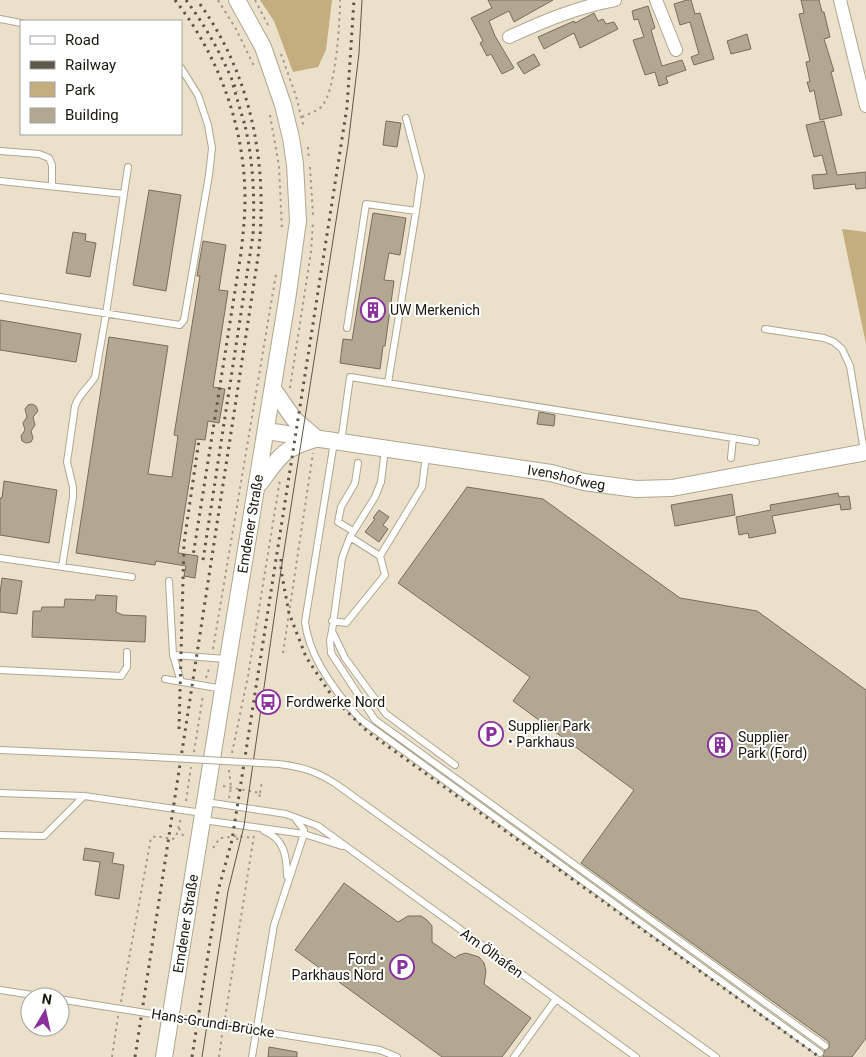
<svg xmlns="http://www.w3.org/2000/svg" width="866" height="1057" viewBox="0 0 866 1057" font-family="Roboto,sans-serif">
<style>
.green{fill:#c4ae80}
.building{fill:#b2a892;stroke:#776d5a}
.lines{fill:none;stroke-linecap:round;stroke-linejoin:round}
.service-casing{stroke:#b0a691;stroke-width:8}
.minor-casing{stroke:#b0a691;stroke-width:14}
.tertiary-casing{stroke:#b0a691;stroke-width:18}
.path{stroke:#a39b89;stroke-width:2;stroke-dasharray:2.5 4;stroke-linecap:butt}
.service{stroke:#fff;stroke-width:6}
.minor{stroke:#fff;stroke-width:12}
.tertiary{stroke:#fff;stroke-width:16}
.tram{stroke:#5d584b;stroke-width:1}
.rail{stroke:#5d584b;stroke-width:3;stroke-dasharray:2.5 5;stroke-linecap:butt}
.service-bridge-casing{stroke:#b0a691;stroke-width:8;stroke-linecap:butt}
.service-bridge{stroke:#fff;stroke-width:6}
.labels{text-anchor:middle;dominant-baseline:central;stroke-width:4;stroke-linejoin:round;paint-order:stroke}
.poi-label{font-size:14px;fill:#1a160e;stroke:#fff;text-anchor:start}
.street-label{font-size:14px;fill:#1a160e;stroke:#fff}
</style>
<rect width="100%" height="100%" fill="#ebe1ca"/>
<!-- green -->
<path class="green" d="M 260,0 L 332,0 L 326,50 L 318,67 L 293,72 L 274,21 Z
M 842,229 L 866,232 L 866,344 Z"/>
<!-- building -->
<path class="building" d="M 488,0 L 553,0 L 514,22 L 509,11 L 489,21 L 495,36 L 514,68 L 502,74 L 491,54 L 487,56 L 480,43 L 483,41 L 471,18 L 492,8 Z
M 687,0 L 691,0 L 695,14 L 700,13 L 714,59 L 694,65 L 691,57 L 699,54 L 690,22 L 680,25 L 674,4 Z
M 801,0 L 819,0 L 822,12 L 824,12 L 830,37 L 824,39 L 834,71 L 831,72 L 842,115 L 820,120 L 814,90 L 810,92 L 807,82 L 810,82 L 806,62 L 810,61 L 799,14 L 804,13 Z
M 648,6 L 655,28 L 651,30 L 662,66 L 682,60 L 686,70 L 666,77 L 668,83 L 659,86 L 655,72 L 645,75 L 633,40 L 644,37 L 638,19 L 634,20 L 632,11 Z
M 594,13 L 598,21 L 603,19 L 606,24 L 614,22 L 618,29 L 580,48 L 574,33 L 544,49 L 538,37 L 574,21 L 575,23 Z
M 747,34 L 751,49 L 731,54 L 727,41 Z
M 534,54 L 540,65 L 524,74 L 517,63 Z
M 386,121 L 401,123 L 397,147 L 383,145 Z
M 824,121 L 837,175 L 866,172 L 866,188 L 856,189 L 855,184 L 814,189 L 812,175 L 827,174 L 822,155 L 814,157 L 806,125 Z
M 149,190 L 181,195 L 166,291 L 133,285 Z
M 373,213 L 406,218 L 400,255 L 389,253 L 384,280 L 394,281 L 385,346 L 383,346 L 380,369 L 340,363 L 343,339 L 352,340 Z
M 73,232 L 86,234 L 85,241 L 96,243 L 90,277 L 66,273 Z
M 203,241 L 226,245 L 219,290 L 228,291 L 213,387 L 225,389 L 219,423 L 208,421 L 205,440 L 196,439 L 178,553 L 198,556 L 195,578 L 184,576 L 186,566 L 156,561 L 155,565 L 76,553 L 109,337 L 168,346 L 148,474 L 172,477 L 178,436 L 174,435 L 200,276 L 197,276 Z
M 0,320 L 81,334 L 76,362 L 0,350 Z
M 32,404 L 36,406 L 38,411 L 33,417 L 35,425 L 31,431 L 33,438 L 31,442 L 26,443 L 22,441 L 21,436 L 25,430 L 23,423 L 27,417 L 25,409 L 28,405 Z
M 539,412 L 555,415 L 554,426 L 537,424 Z
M 4,481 L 57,490 L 49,543 L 0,535 L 0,498 L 2,498 Z
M 467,487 L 543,499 L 680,598 L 757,611 L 866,690 L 866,1038 L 852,1057 L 823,1057 L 824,1051 L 829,1048 L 829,1042 L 581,863 L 634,790 L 513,701 L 530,677 L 398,583 Z
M 838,493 L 839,497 L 849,496 L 851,509 L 841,510 L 840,504 L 772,516 L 776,533 L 749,538 L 748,533 L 739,535 L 736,517 L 771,510 L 770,505 Z
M 732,494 L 735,515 L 675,526 L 671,505 Z
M 379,510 L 389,517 L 383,525 L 388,529 L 379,542 L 365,532 L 375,519 L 373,518 Z
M 2,578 L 22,581 L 17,614 L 0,612 L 0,593 Z
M 96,595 L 117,596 L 116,612 L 123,615 L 146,616 L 145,642 L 32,637 L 33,611 L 41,611 L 42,607 L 64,607 L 65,599 L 95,600 Z
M 85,848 L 114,853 L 112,863 L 124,865 L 119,899 L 95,895 L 100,862 L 83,860 Z
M 344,883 L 398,922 L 408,916 L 421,916 L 427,920 L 432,926 L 432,942 L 455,958 L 459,955 L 466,953 L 479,957 L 484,963 L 486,971 L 484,984 L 531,1018 L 502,1057 L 442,1057 L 295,950 Z
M 269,1047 L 297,1052 L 297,1057 L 268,1057 Z"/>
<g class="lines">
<defs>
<path id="service" d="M 0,19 L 21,23
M 406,118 L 421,176 L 416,211
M 0,151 L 39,154 L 49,158 L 52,165 L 52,186
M 0,181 L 124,194
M 0,297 L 180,325 L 184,320 L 209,175 L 212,148 L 208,125 L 198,95 L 181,68
M 347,328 L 366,204 L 416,211 L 388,383
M 765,329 L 824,338 L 834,342 L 842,349 L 850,366 L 864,451
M 334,442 L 305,622 C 309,657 337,694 360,719 L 820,1053
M 341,442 L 350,377 L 733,438
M 385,449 L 381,482 L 375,497 L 350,537 L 380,556 L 422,487 L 426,456
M 731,458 L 733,438 L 756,442
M 353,531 L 338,522 L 341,507 L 355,483 L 358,463
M 350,537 L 342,558 L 332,631 L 345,658 L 386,714 L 455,765
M 0,558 L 132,577
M 62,567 L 73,497 L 73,487 L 67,462 L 75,406 C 79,394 89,387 95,377 L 106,314 L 128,167
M 169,581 L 173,655 L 181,682
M 332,621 L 346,623 L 385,575 L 380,556
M 332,631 L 330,640 L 331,653 L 375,720 L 825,1046
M 173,655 L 226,659
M 0,670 L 121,676 L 127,667 L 127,652
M 165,679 L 223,689
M 0,750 L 134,756
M 279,764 C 302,767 316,771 336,784 L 716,1057
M 0,793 L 84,796 L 203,813
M 206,802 L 286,814 L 318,826 L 636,1057
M 203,820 L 304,834 L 342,846
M 264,831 C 284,838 287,857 287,876
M 0,835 L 44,836 L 84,796
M 0,990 L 46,997
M 60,999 L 83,1003
M 343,1044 L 380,1050 L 397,1057
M 252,1057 L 274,925 L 304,834 L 304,830 L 295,818
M 514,1057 L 556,999"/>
<path id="minor" d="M 656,0 L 676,50
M 840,0 L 866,106
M 509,37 C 544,21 577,7 615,0"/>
<g id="tertiary">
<path d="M 273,389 L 294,419 L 315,437"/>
<path id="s1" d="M 266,431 L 551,473 L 584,482 L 636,489 L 672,488 L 866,452"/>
<path d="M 260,483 C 279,457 283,448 315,439"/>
<path id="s2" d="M 164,1057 L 228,659 L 287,300 L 298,221 L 295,164 L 291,138 L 283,105 L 263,47 L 237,0"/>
</g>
</defs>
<!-- service casing -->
<use href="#service" class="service-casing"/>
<!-- minor casing -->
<use href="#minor" class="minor-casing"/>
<!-- tertiary casing -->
<use href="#tertiary" class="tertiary-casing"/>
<!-- path -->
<path class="path" d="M 218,0 L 236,29 L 255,68
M 255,0 L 268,25
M 281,54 L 296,96 L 304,128
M 270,115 L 279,166 L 282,230
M 302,117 C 308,114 318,111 322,106 C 336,90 340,22 340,0
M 308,147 L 309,160
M 310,167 L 313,215
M 290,388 L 311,252 L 313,222
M 213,649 L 276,274
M 283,653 L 313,453
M 206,678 L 210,666
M 194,752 L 203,695
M 232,753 L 248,676 L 280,480
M 229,770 L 231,787 L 229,798
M 223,786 L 260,793 L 259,800
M 260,793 L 262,781
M 186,801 L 191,767
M 179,828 L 185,839
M 237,840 L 238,836 L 253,838
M 213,848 L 220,838 L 238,836
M 121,1002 L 151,838 L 156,836 L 173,839 L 176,837 L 181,818
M 225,1018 L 254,835
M 112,1057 L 118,1016
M 219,1057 L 222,1035"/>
<!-- service -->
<use href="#service" class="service"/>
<!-- minor -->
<use href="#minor" class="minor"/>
<!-- tertiary -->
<use href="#tertiary" class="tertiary"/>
<!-- tram -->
<path class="tram" d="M 202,1057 L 228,891 L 244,826 L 281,570 L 348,145 L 359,53 L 362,0"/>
<!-- rail -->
<path class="rail" d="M 175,0 C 219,56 245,128 245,199 C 245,217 243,235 241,253 L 193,556
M 186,0 C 207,28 224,59 237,92
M 233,85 L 245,126
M 281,559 L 281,570 L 289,613 L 306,657 L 334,699 L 368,732 L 818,1056
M 203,560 L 253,235 C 255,196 253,159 244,121
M 179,729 L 184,543 L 199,440
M 135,1057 L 258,257 C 269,167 252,74 197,0
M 192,1057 L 218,891 L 232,840 L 347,107 L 354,0"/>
<defs>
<path id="service-bridge" d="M 134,756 L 279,764
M 83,1003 L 343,1044"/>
</defs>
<!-- service-bridge casing -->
<use href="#service-bridge" class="service-bridge-casing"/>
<!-- service-bridge -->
<use href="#service-bridge" class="service-bridge"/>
</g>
<!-- icons -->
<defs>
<symbol id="building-ring" viewBox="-11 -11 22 22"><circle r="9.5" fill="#fff" stroke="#89309c" stroke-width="1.5"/><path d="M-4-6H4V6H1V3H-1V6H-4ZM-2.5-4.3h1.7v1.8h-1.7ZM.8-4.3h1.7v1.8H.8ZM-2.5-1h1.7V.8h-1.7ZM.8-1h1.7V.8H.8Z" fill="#89309c"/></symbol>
<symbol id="bus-ring" viewBox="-11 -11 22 22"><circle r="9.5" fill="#fff" stroke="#89309c" stroke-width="1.5"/><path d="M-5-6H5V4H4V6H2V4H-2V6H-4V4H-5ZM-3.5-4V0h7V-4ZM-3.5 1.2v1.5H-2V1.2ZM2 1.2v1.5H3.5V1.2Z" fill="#89309c"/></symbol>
<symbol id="parking-ring" viewBox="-11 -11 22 22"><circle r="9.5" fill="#fff" stroke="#89309c" stroke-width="1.5"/><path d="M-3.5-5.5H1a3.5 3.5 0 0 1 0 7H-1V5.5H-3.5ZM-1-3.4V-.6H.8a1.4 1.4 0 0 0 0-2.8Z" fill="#89309c"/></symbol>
</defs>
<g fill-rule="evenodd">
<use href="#building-ring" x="359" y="296" width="28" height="28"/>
<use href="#bus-ring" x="254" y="688" width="28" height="28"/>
<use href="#parking-ring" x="477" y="720" width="28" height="28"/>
<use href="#building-ring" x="706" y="731" width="28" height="28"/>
<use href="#parking-ring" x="388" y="953" width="28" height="28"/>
</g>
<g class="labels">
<!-- poi labels -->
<g class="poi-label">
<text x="390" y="310">UW Merkenich</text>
<text x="286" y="702">Fordwerke Nord</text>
<text x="508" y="726">Supplier Park<tspan x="508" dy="16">• Parkhaus</tspan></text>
<text x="738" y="737">Supplier<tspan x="738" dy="16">Park (Ford)</tspan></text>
<text x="384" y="959" text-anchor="end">Ford •<tspan x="384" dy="16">Parkhaus Nord</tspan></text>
</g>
<!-- street labels -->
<g class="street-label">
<text stroke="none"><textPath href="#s1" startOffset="304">Ivenshofweg</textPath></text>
<text stroke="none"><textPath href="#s2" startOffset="540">Emdener Straße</textPath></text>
<text stroke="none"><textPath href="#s2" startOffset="135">Emdener Straße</textPath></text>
<text transform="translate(492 953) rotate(36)">Am Ölhafen</text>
<text transform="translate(213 1023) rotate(9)">Hans-Grundi-Brücke</text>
</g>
</g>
<!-- legend -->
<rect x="20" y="20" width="162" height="115" fill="#ffffff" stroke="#a3a29f"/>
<rect x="30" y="36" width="25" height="8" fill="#ffffff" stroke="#a3a29f"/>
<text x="65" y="45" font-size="15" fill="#1a160e">Road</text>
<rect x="30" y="61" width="25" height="8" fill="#5d584b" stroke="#a3a29f"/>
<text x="65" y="70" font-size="15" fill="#1a160e">Railway</text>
<rect x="30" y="82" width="25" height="15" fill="#c4ae80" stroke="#a3a29f"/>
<text x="65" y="95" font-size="15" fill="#1a160e">Park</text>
<rect x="30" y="108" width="25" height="15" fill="#b2a892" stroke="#a3a29f"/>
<text x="65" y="120" font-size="15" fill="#1a160e">Building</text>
<!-- north arrow -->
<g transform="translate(45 1012) rotate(9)"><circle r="24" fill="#ffffff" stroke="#a3a29f"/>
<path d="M0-4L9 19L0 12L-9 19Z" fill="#89309c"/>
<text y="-8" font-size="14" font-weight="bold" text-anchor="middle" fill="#1a160e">N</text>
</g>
</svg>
